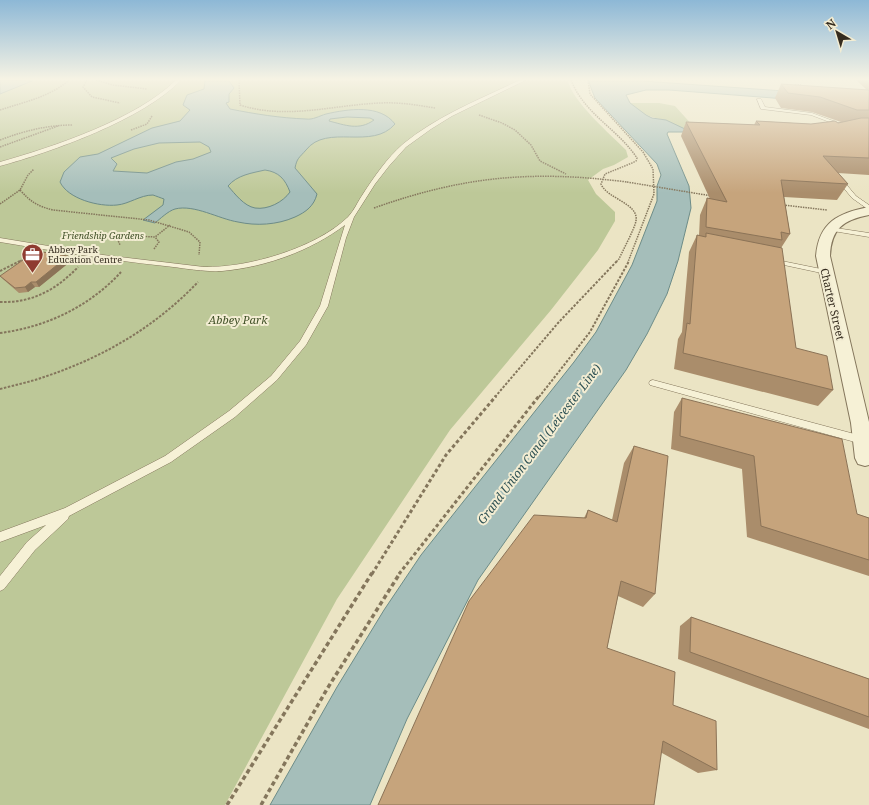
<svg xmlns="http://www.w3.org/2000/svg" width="869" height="805" viewBox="0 0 869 805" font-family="'Noto Serif',serif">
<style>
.green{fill:#bdc898}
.water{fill:#a5beba;stroke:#6d8c88;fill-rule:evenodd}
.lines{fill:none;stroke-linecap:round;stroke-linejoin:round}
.service-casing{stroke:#84765c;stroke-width:1}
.minor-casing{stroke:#84765c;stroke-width:2}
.path-far3{stroke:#84765c;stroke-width:1.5;stroke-dasharray:1.5 1;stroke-linecap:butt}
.path-far2{stroke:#84765c;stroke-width:2;stroke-dasharray:2.5 1.5;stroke-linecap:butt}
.path-far1{stroke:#84765c;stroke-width:3;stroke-dasharray:3.5 2.5;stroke-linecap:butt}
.path{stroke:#84765c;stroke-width:3.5;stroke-dasharray:4.5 3;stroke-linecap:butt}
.service{fill:#f6f1d6;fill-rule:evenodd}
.minor{fill:#f6f1d6;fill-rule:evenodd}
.path-bridge{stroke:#84765c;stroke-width:1.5;stroke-dasharray:1.5 1;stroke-linecap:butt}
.wall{fill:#aa8d6b}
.shaded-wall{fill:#8b7357}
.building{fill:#c6a47c;stroke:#8b7357}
.labels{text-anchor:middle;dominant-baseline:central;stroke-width:4;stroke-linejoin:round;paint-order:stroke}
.far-park-label{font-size:9px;font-style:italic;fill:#405027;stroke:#f3edd3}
.far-poi-label{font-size:9px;fill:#352c1f;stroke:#f3edd3;text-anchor:start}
.street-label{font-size:11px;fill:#352c1f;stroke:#f3edd3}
.park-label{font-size:11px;font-style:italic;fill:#405027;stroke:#f3edd3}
.water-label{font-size:12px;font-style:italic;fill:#2f5254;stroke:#f3edd3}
</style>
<rect width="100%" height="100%" fill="#ebe4c4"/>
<!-- green -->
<path class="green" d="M 0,81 L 568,81 C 572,101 611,135 626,150 L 628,157 L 614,165 L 603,169 L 588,180 L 596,194 L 615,212 L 615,221 L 598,250 L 551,310 L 450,430 L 337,599 L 225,805 L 0,805 Z
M 630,103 L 659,103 L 675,106 L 694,127 L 685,129 C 678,127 671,122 664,120 C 647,116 644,115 630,103 Z"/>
<!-- water -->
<path class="water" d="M 0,81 L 0,80 L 32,81 L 0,94 Z
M 205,81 L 229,81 L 234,88 L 229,94 L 229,102 L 226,103 L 230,109 C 255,114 280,118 306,119 C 313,120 319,116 326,114 C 348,109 380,104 395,124 C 372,151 327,123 306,150 C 299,158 297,158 295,168 L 317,194 C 314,206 306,212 295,217 C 277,225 256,226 238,222 C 219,219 194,204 175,209 C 168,211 160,219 155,223 L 143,220 L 163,205 L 164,199 C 161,198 156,196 153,195 C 140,195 129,204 117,205 C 99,207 68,199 60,182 L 64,172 L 80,157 L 98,154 L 152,128 L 180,121 L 190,110 L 183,105 L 187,95 L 204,89 ZM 347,117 L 370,118 L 374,120 C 359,131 345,125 329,121 L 330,119 ZM 200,142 L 209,147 L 211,152 L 193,159 L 176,162 L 147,173 L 113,171 L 117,164 L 111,158 L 134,149 L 159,143 ZM 265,170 C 279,172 285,179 290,192 C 283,202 268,210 255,208 C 244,206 235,194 228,186 C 237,175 252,173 265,170 Z
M 589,81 L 642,81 L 869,97 L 838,103 L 669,90 L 646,90 L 626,95 L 630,103 L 646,115 L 652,118 L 666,120 L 685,129 L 685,132 L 668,132 L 667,134 L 689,186 L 691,208 L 678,261 L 667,294 L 647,334 L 626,370 L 478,580 L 407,719 L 370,805 L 270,805 L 337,687 L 384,610 L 421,555 L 574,362 L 596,332 L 632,265 L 657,201 L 657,186 L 661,175 L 657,164 L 595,98 L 591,88 Z"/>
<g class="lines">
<defs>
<path id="service" d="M 176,80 L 181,80 C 144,119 52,152 0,166 L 0,162 C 53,147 137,119 176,80 Z
M 520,80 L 526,80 L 452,116 L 431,129 L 406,147 L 389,166 L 375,184 L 354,217 L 346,238 L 328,306 L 306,345 L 277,380 L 235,417 L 171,462 L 69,516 L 68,519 L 35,550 L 4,589 L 0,591 L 0,576 L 27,542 L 46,525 L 0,542 L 0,532 L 65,508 L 165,456 L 229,411 L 271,376 L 300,341 L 320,306 L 345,225 C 310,251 266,267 222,271 C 203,272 184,268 165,266 C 109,260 55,251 0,242 L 0,238 L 103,255 L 204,267 C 248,268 316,248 348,217 C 354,211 358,201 363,194 C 374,177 387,158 403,144 C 437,116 480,99 520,80 Z
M 757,99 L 761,99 L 765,107 L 812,113 L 844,125 L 840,126 L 811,115 L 761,109 Z
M 837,178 L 841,178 L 856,196 L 869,205 L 869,210 L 852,198 L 837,180 Z
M 829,227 L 869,233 L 869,237 L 827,230 L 826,229 Z
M 772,259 L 826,270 L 829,272 L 826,274 L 770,262 L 769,261 Z
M 653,380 L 862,436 L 865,437 L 867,440 L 865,443 L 862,444 L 650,385 L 649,383 L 650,381 Z"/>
<path id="minor" d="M 869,207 L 869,215 C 843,220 831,229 830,256 L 869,422 L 869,465 L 865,466 L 858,464 L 855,458 L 851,423 L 816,256 C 819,222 838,213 869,207 Z"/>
</defs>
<!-- service casing -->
<use href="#service" class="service-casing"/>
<!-- minor casing -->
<use href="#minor" class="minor-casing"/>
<!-- path-far3 -->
<path class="path-far3" d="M 87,80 L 83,87 L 92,97 L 120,103
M 96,80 L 113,85 L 147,89
M 239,80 L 240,105 C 286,120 333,105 380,103 C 399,102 417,105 435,108
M 571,80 C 585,115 617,128 637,158 L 636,161 L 632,163 L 605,174 L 601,184 C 607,199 639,203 636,221 C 634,230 623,250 619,259 L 616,262
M 588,80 L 590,94 L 643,152 L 653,169 L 654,194 L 628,262
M 795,85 L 801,85
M 0,110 C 24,102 50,97 69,80
M 479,115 L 502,123 L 515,130 L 531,145 L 540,161 L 566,174
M 131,130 L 147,124 L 152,116
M 0,140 C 24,131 47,125 73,125
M 0,147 L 58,126
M 20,190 C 31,202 37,206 53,210 L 149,220 L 189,232 L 200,242 L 199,255
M 0,204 L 20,190 L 28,175 L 34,169
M 783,205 L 827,210
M 374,208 C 464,176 532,170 627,182
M 118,234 L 117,238 L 120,245
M 71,237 L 93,234 L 155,237 L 170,225
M 154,249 L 159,242 L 155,237
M 18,262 L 26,258"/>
<!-- path-far2 -->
<path class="path-far2" d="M 0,271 L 20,261
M 0,302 C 32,303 56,290 78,267
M 0,333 C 46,327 89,307 121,272
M 0,389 C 15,385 30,382 44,377 C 104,357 155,327 198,282
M 495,397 L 558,323 L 617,261
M 539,397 L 590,332 L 629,261"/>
<!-- path-far1 -->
<path class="path-far1" d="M 372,574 L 446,455 L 496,396
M 399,574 L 539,396"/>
<!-- path -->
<path class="path" d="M 227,805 L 372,573
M 261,805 L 327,689 L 400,573"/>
<!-- service -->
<use href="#service" class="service"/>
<!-- minor -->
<use href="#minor" class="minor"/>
<!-- path-bridge -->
<path class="path-bridge" d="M 627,182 L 712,196"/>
</g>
<!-- wall -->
<path class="wall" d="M 856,80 L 869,80 L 869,175 L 838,173 L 848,184 L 837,200 L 784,197 L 790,234 L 781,248 L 796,348 L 833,390 L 818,406 L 674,369 L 678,339 L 682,332 L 689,252 L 697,235 L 699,236 L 700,215 L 707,198 L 710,199 L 681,136 L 686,122 L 754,125 L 756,121 L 811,124 L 841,122 L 812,112 L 781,108 L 775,98 L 781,84 L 867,90 Z
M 71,261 L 39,287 L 35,287 L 28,292 L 19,293 L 4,280 L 0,276 Z
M 682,398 L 857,514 L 869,518 L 869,576 L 747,537 L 742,469 L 671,449 L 674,412 Z
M 634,446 L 655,594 L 643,607 L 618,596 L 607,648 L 673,705 L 717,770 L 698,773 L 662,753 L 378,805 L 584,518 L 588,510 L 612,520 L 624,463 Z
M 691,617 L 869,679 L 869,729 L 678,659 L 680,626 Z"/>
<!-- shaded-wall -->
<path class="shaded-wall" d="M 68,256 L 71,261 L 39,287 L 36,282 Z
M 31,282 L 35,287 L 28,292 L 25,287 Z"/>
<!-- building -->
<path class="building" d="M 781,84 L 869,90 L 869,110 L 857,110 L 820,97 L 788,93 Z
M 861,118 L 869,118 L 869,158 L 823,156 L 848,184 L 781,180 L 790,234 L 781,232 L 782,240 L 706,227 L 707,198 L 727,202 L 686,122 L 760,125 L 756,121 L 811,124 L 835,121 L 838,123 Z
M 706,233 L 782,248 L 796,348 L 827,356 L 833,390 L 683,353 L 687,323 L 690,324 L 697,235 L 706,237 Z
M 36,251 L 68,256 L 36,282 L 31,282 L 25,287 L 15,288 L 0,276 Z
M 682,398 L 842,439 L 857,514 L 869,518 L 869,560 L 761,526 L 754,456 L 680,436 Z
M 634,446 L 668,456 L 655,594 L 621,581 L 607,648 L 675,672 L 673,705 L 716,721 L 717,770 L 663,741 L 654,805 L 378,805 L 469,601 L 534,515 L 586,518 L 588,510 L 617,522 Z
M 691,617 L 869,679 L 869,717 L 690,652 Z"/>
<!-- sky -->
<linearGradient id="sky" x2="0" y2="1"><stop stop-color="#8db8d6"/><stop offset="0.41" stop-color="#f6f3e4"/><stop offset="1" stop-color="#f6f3e4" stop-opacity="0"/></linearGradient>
<rect width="869" height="193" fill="url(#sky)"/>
<!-- icons -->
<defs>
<symbol id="office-pin" viewBox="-11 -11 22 30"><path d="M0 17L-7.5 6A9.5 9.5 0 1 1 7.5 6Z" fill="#8f3b30" stroke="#f3edd3"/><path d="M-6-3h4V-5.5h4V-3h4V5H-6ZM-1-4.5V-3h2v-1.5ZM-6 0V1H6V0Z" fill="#fff"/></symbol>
</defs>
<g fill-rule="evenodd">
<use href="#office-pin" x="20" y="242" width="25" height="34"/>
</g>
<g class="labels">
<!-- far-park labels -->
<g class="far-park-label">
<text x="103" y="235">Friendship Gardens</text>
</g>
<!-- far-poi labels -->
<g class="far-poi-label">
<text x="48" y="249">Abbey Park<tspan x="48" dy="10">Education Centre</tspan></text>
</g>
<!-- street labels -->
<g class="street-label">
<text transform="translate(833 304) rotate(77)">Charter Street</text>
</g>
<!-- park labels -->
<g class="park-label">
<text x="238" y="319">Abbey Park</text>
</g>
<!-- water labels -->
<g class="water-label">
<text transform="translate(539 444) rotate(-53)">Grand Union Canal (Leicester Line)</text>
</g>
</g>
<!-- north arrow -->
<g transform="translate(837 32) rotate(322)" stroke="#f3edd3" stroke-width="3" paint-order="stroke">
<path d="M0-3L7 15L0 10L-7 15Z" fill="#352c1f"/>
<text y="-6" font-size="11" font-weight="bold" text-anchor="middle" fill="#352c1f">N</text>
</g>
</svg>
